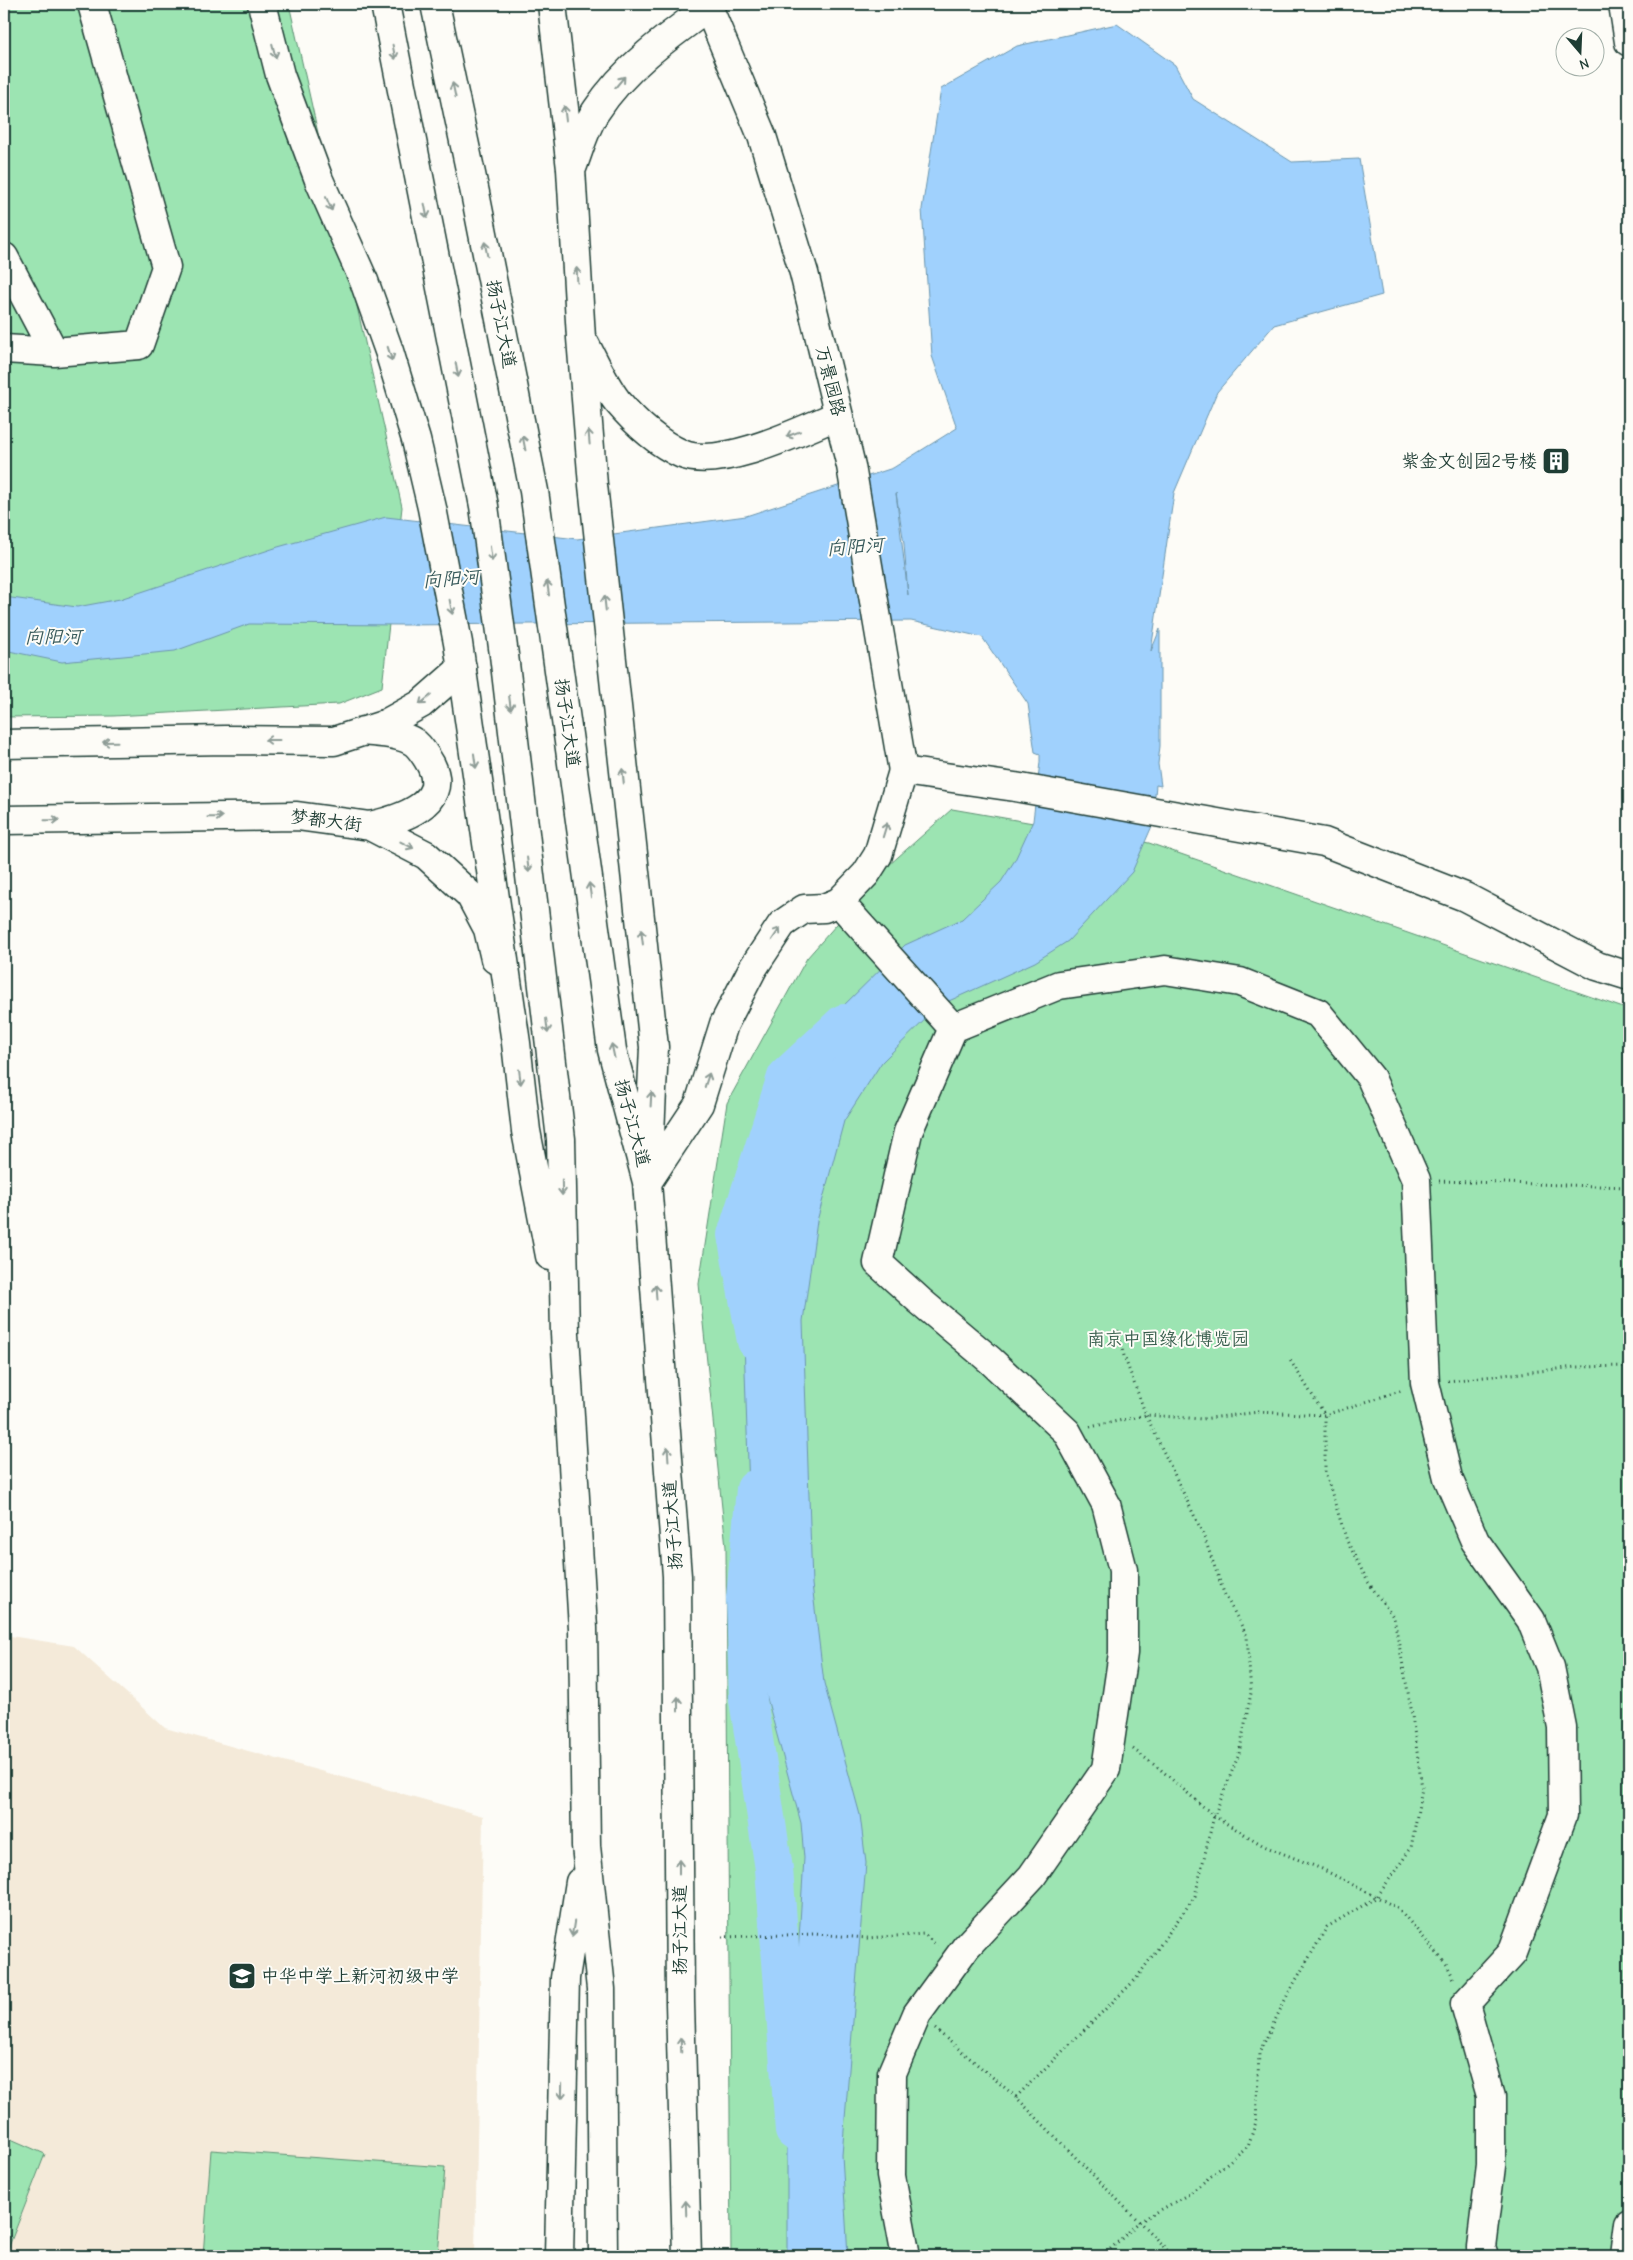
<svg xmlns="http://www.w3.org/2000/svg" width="1633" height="2260" viewBox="0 0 1633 2260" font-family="'Comic Neue','LXGW WenKai TC',sans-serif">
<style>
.built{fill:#f4ead9}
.green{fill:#9ce4b2;stroke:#5e9073}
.water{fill:#a0d1fd;stroke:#6c96ad;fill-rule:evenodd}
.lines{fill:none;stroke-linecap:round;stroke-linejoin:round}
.river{stroke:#a0d1fd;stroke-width:38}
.minor-casing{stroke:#1f3d34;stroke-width:31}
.major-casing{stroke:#1f3d34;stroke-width:31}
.highway-casing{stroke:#1f3d34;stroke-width:31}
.path{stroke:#1f3d34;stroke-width:3;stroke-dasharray:1 4;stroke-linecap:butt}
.minor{stroke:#fdfcf7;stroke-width:28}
.major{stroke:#fdfcf7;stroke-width:28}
.highway{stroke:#fdfcf7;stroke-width:28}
.oneway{stroke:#8e9c96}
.labels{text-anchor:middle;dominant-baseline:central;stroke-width:4;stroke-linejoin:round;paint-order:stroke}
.street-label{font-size:18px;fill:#1f3d34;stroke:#fdfcf7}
.poi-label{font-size:18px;fill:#1f3d34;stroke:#fdfcf7;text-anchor:end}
.park-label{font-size:18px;fill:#385e4d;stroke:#fdfcf7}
.water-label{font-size:19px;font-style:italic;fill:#395b5c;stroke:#fdfcf7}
</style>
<rect width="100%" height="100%" fill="#fdfcf7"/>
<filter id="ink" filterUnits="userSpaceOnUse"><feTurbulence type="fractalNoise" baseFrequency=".02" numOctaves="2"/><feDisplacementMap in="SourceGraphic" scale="10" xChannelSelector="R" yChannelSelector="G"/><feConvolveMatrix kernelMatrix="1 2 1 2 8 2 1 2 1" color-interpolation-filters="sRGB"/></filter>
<g filter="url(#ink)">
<!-- built -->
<path class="built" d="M 4,1635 L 74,1646 L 165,1728 L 483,1816 L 475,2256 L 10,2256 L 6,2254 L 45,2154 L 4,2136 Z"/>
<!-- green -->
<path class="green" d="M 4,4 L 289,4 L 402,507 L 382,687 L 339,704 L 113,716 L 4,717 Z
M 952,809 L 1149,843 L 1629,1010 L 1629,2256 L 731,2256 L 726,1547 L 699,1284 L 727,1103 L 807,958 L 889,865 Z
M 4,2136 L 45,2154 L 6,2254 L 10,2256 L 4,2256 Z
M 211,2150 L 445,2167 L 438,2256 L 203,2256 Z"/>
<!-- water -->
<path class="water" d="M 1117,24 L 1175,65 L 1193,99 L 1292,162 L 1359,159 L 1382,295 L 1274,325 L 1217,392 L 1174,493 L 1151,651 L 1160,629 L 1160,746 L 1158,764 L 1161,786 L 1156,785 L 1152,826 L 1132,872 L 1068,941 L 1035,962 L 940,1005 L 882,1062 L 844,1121 L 817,1221 L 803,1321 L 812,1584 L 824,1683 L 860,1815 L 866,1863 L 842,2155 L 848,2256 L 787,2256 L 787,2133 L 804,1858 L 801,1823 L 765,1691 L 752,1583 L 743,1310 L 757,1201 L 792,1080 L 835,1014 L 905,945 L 962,919 L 1001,882 L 1015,860 L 1033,821 L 1040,762 L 1040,754 L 1035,752 L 1028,704 L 982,637 L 911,621 L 403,625 L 249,624 L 175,651 L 62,662 L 4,650 L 4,597 L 77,607 L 120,599 L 278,547 L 386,517 L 577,539 L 746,516 L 893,468 L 957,428 L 932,356 L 922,209 L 941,89 L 1017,46 ZM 896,493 L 904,544 L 908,595 Z"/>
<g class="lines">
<!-- river -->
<path class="river" d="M 756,1341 L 736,1235 L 786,1077 L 844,1023
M 755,1489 L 745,1598 L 748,1700 L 774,1869 L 794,2131"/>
<defs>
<path id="minor" d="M 707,4 L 762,136 L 804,273 L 851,466 L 903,771 L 1015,787 L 1324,842 L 1465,897 L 1597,966 L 1629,976
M 1623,4 L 1629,42
M 4,257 L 54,352
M 4,349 L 54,352 L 139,345 L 166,267 L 92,4
M 839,902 L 953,1028
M 906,2256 L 891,2176 L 892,2073 L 917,2014 L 966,1947 L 1032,1876 L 1106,1769 L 1123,1653 L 1123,1570 L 1106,1504 L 1067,1432 L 990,1360 L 920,1301 L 878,1263 L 908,1132 L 953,1028 L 1059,985 L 1165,970 L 1240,982 L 1318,1013 L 1371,1078 L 1416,1180 L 1425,1383 L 1448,1478 L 1475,1541 L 1531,1620 L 1550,1667 L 1562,1727 L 1563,1815 L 1512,1953 L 1465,2004 L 1491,2096 L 1491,2166 L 1481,2247 L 1484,2256
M 1625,2256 L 1629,2224"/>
<path id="major" d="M 363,731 C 379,733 401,733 415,743 C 422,749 427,758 431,765 C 451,805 397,820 370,826
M 4,744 L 226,740 L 334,741 L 383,725 L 421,704 L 462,668
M 4,820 L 297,816 L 370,826 L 426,855 L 470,895 L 488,929 L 495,959"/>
<path id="highway" d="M 262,4 L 280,75 L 319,180 L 364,281 L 389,351 L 416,440 L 432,508 L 458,643 L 516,1043 L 526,1131 L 550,1256
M 385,4 L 484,506 L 504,655 L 561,1139 L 565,1334 L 583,1628 L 586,1846 L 601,1989 L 603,2256
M 435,4 L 475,193 L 534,491 L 612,1050 L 647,1182 L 677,1576 L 680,2003 L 687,2256
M 552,4 L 571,169 L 581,338 L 593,485 L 654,1047 L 649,1156
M 572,168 C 579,150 585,127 596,111 C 624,68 667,37 709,7
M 585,344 C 595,363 604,384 617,401 C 634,421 657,443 682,454 C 720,470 801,431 838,415
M 648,1181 L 699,1104 L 724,1024 L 753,968 L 782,924 L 804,909 L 824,908 L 839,902 L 866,874 L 878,855 L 903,771
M 559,2256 L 565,1978 L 580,1882"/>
</defs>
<!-- minor casing -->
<use href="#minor" class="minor-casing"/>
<!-- major casing -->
<use href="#major" class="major-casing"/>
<!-- highway casing -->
<use href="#highway" class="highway-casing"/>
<!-- path -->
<path class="path" d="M 1439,1181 L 1629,1187
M 1448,1381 L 1576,1367 L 1629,1366
M 1090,1427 L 1146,1415 L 1202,1419 L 1259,1412 L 1325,1415 L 1403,1390
M 1133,1749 L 1160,1769 L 1214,1816 L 1264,1846 L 1322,1869 L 1398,1908 L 1447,1965 L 1455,1981
M 722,1937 L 815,1934 L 867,1938 L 924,1934 L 937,1946
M 935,2029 L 1016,2097 L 1173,2256
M 1016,2097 L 1136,1979 L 1195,1896 L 1214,1816 L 1239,1754 L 1251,1693 L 1247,1636 L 1224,1593 L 1203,1534 L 1146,1415 L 1124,1356 L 1117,1328
M 1103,2256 L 1139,2222 L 1189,2194 L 1248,2146 L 1256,2122 L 1259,2053 L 1289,1992 L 1327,1927 L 1377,1897 L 1411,1848 L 1422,1788 L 1411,1708 L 1394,1618 L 1368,1582 L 1347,1541 L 1325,1472 L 1325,1415 L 1290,1360"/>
<!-- minor -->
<use href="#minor" class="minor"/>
<!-- major -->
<use href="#major" class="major"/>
<!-- highway -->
<use href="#highway" class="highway"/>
</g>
<!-- one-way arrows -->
<defs><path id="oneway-shaft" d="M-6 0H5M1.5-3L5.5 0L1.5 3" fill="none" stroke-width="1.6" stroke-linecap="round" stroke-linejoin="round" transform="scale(1.25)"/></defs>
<g class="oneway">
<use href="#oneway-shaft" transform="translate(274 51) rotate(76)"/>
<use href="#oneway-shaft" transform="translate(394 52) rotate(79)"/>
<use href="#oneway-shaft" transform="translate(620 82) rotate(-50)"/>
<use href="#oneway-shaft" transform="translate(454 90) rotate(-102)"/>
<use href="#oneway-shaft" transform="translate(565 113) rotate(-97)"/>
<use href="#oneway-shaft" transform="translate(329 204) rotate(66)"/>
<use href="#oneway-shaft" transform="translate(426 211) rotate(79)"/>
<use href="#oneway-shaft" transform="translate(486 249) rotate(-101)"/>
<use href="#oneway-shaft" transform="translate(577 275) rotate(-93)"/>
<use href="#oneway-shaft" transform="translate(390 354) rotate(72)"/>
<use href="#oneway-shaft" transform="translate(457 370) rotate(79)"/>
<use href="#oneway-shaft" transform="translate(793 434) rotate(159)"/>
<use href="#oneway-shaft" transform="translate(589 437) rotate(-95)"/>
<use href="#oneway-shaft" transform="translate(524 443) rotate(-101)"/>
<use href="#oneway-shaft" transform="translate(491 554) rotate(82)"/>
<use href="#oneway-shaft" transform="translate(548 588) rotate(-98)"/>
<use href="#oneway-shaft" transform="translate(605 603) rotate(-96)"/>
<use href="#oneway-shaft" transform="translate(451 607) rotate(79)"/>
<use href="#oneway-shaft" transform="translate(425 700) rotate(141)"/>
<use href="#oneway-shaft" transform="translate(510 703) rotate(83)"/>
<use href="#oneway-shaft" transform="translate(272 740) rotate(-180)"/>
<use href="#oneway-shaft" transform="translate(110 742) rotate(179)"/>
<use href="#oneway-shaft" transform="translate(475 761) rotate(82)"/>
<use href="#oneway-shaft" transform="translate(623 776) rotate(-96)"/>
<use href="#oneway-shaft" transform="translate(215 817) rotate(-1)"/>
<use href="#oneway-shaft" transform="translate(52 820) rotate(-1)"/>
<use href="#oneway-shaft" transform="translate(885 830) rotate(-73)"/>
<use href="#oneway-shaft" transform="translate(407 845) rotate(27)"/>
<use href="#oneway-shaft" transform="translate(528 865) rotate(83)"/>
<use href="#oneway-shaft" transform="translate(590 890) rotate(-98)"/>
<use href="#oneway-shaft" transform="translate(776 934) rotate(-56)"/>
<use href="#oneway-shaft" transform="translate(642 937) rotate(-97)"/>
<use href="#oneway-shaft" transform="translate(547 1026) rotate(83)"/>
<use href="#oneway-shaft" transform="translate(613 1051) rotate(-102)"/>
<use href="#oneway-shaft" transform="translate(520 1077) rotate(83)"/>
<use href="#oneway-shaft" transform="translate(707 1080) rotate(-72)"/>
<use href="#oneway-shaft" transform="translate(651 1099) rotate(-87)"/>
<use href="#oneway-shaft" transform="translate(562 1188) rotate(89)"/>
<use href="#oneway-shaft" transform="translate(656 1292) rotate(-94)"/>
<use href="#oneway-shaft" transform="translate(668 1454) rotate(-94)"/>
<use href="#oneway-shaft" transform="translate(678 1704) rotate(-90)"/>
<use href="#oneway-shaft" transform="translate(679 1867) rotate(-90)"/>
<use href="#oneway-shaft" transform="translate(573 1929) rotate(99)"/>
<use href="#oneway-shaft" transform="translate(681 2045) rotate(-92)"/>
<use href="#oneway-shaft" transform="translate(562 2091) rotate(91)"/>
<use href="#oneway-shaft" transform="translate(686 2208) rotate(-92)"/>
</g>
</g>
<!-- icons -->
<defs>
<symbol id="building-square" viewBox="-11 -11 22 22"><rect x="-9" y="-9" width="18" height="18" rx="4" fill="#1f3d34" stroke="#fdfcf7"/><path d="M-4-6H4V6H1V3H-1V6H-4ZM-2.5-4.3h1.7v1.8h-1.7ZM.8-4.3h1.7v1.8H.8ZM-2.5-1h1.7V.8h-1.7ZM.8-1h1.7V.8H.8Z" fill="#fff"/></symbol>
<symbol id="school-square" viewBox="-11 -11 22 22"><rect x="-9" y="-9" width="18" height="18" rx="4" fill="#1f3d34" stroke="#fdfcf7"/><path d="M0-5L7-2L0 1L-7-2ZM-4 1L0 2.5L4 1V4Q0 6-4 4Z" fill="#fff"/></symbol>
</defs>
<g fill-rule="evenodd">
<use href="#building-square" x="1540" y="445" width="32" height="32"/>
<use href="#school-square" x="226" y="1960" width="32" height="32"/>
</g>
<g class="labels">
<!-- street labels -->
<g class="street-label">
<text transform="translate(501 324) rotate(79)">扬子江大道</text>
<text transform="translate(830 381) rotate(76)">万景园路</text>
<text transform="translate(567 723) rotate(82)">扬子江大道</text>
<text transform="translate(326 821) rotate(7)">梦都大街</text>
<text transform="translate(632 1123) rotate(75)">扬子江大道</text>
<text transform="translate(673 1525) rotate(-94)">扬子江大道</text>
<text transform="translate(680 1930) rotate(-90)">扬子江大道</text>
</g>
<!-- poi labels -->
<g class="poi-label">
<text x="1537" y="461">紫金文创园2号楼</text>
<text x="261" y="1976" text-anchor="start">中华中学上新河初级中学</text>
</g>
<!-- park labels -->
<g class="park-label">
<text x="1168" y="1339">南京中国绿化博览园</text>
</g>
<!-- water labels -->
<g class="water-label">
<text transform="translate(855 547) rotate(-4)">向阳河</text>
<text transform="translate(451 579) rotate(-4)">向阳河</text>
<text x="53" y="637">向阳河</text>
</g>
</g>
<!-- margin -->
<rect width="1633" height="2260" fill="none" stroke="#fdfcf7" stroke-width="20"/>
<rect x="10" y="10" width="1613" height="2240" fill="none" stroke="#1f3d34" stroke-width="2" filter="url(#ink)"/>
<!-- north arrow -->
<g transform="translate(1580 52) rotate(161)"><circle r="24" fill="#fdfcf7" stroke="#a4b0a9"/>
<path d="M0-4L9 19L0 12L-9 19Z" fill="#1f3d34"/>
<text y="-8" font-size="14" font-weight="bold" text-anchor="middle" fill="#1f3d34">N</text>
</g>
</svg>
